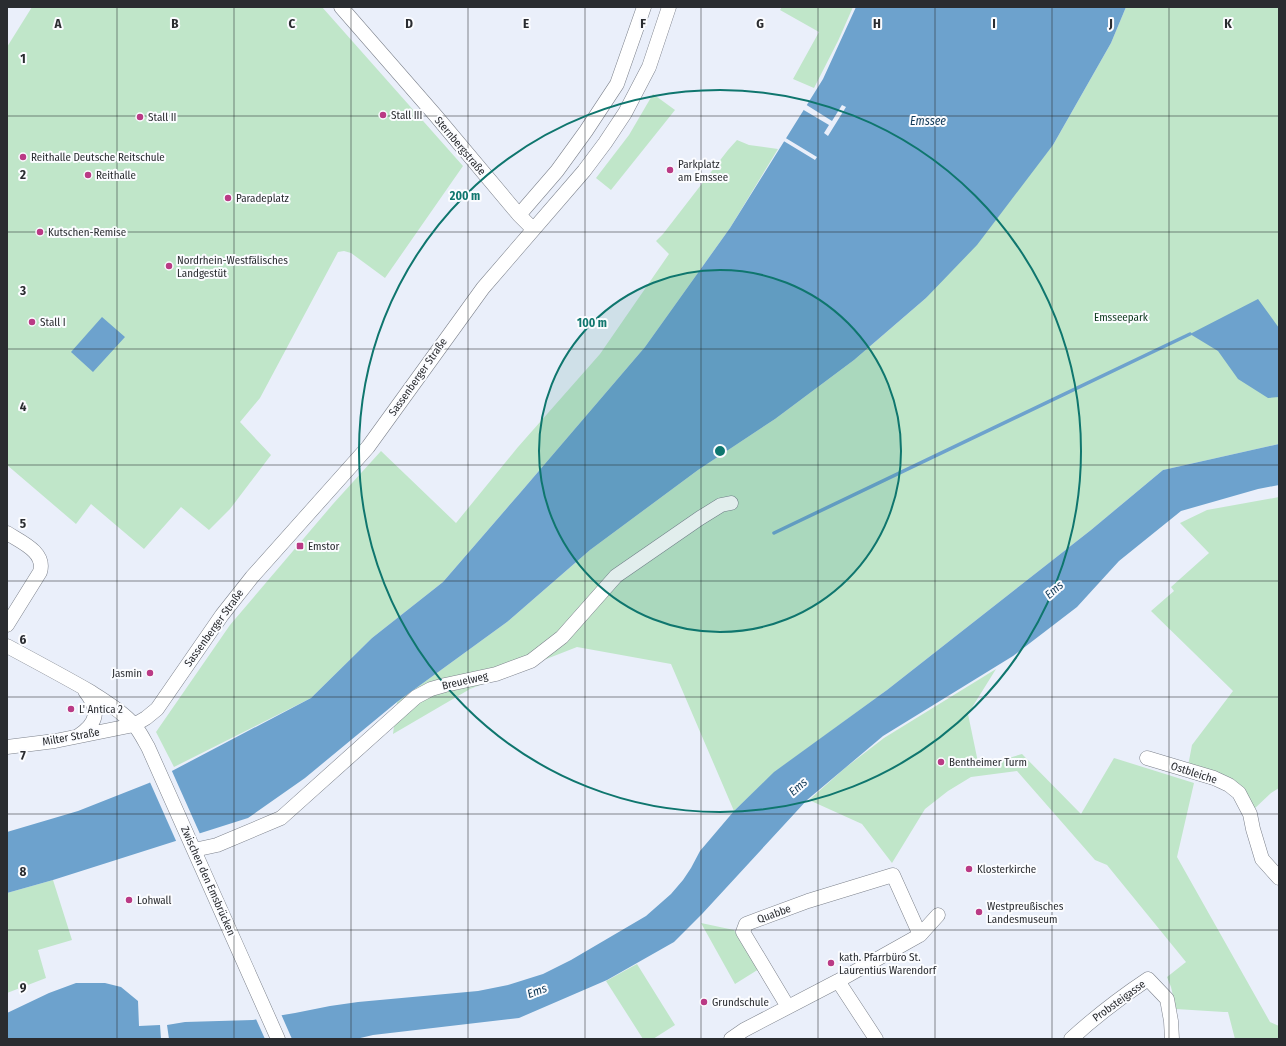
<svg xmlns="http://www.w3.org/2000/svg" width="1286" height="1046" viewBox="0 0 1286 1046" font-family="'Fira Sans Condensed',sans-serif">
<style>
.green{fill:#c0e6c9}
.water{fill:#6da2cd}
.pier{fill:#eaeffa}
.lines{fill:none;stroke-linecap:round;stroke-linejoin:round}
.stream{stroke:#6da2cd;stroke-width:3.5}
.minor-casing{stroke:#7d828c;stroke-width:15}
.minor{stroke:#fff;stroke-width:14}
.grid{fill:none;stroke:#2a2c30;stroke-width:1;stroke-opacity:0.55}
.ring{fill:none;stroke:#0f766e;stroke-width:2}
.poi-dot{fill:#ba3a85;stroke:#fbfcff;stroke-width:1.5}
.labels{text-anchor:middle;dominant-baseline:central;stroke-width:4;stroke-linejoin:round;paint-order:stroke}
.poi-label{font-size:11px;fill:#2a2c30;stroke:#fbfcff;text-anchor:start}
.street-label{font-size:11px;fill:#2a2c30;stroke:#fbfcff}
.park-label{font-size:11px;fill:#0d391d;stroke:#fbfcff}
.water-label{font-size:12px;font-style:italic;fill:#103957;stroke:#fbfcff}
.grid-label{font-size:13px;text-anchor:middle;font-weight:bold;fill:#2a2c30;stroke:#fbfcff;stroke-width:4;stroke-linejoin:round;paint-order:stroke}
.centre{fill:#0f766e;stroke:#fbfcff;stroke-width:2}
.ring-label{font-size:12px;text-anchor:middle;font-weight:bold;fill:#0f766e;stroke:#fbfcff;stroke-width:4;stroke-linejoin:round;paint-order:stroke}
</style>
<rect width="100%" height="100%" fill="#eaeffa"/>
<!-- green -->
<path class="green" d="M 32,7 L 41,8 L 42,7 L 322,7 L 463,166 L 385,278 L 351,253 L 344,251 L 338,252 L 260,398 L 240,422 L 271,455 L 230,509 L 209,530 L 181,507 L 144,549 L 91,504 L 76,524 L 7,465 L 7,47 Z
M 782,7 L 853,7 L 838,41 L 814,88 L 793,79 L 819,32 L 780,10 Z
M 1126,7 L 1279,7 L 1279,444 L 1163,470 L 1091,530 L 887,690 L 775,772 L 734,811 L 671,664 L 577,647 L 470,689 L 393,734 L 397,702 L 507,622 L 590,550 L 698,470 L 775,419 L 854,360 L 926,298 L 1053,145 L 1111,43 Z
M 653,94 L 675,110 L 611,190 L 596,178 L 629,135 Z
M 737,140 L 749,145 L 778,149 L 730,228 L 645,347 L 520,493 L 443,582 L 372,638 L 311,698 L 174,767 L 156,732 L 230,625 L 333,504 L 381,451 L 456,523 L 518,447 L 600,354 L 669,254 L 656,241 L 663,234 L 728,150 Z
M 1279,497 L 1279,788 L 1271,793 L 1253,810 L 1242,791 L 1188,766 L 1192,745 L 1233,691 L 1151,611 L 1174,591 L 1171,587 L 1209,553 L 1180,523 L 1207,510 Z
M 996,669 L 968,714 L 979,767 L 1022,754 L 1081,814 L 1114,758 L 1194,783 L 1177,857 L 1270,1022 L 1279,1026 L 1279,1039 L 1235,1039 L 1228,1012 L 1224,1012 L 1176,1009 L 1171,987 L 1167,977 L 1186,962 L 1107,865 L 1095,860 L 1017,771 L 971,777 L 948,791 L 925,809 L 892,863 L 862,824 L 809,800 L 845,768 L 884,738 Z
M 53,880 L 72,940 L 38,950 L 46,978 L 7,993 L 7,893 Z
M 701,923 L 734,930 L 759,969 L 735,984 Z
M 637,964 L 675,1025 L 653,1039 L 643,1039 L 606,981 Z"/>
<!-- water -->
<path class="water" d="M 856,7 L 1126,7 L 1111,43 L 1053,145 L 977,245 L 926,298 L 854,360 L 775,419 L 698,470 L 590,550 L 507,622 L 397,702 L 305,778 L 248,818 L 53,880 L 7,893 L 7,832 L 78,811 L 149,783 L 311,698 L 372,638 L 443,582 L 520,493 L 645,347 L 730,228 L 823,79 Z
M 1258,299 L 1279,328 L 1279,397 L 1268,398 L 1238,379 L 1218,351 L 1190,334 Z
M 102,317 L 125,337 L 93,372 L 71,352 Z
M 1279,444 L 1279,485 L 1258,489 L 1181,511 L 1119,561 L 1077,607 L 1013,656 L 883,736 L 807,800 L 702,914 L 674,942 L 607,980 L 519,1018 L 373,1035 L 356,1039 L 169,1039 L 167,1025 L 185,1022 L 253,1020 L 295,1013 L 330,1006 L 358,1002 L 478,991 L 508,985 L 543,974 L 571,960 L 646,916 L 671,894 L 683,880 L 691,868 L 700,851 L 734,811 L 774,772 L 887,690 L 1091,530 L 1163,470 Z
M 76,983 L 105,983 L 121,987 L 138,1001 L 139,1026 L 160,1025 L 161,1039 L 7,1039 L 7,1013 L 49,993 Z"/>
<!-- pier -->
<path class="pier" d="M 805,104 L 832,121 L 842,105 L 846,107 L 828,136 L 824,133 L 829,125 L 802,109 Z
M 784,137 L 817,157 L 815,160 L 782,140 Z
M 171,769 L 200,834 L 177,843 L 149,780 Z
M 281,1014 L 292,1039 L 265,1039 L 256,1019 L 264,1016 Z"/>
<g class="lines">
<!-- stream -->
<path class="stream" d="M 774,533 L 1190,334"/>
<defs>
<path id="minor" d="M 341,7 L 436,116 L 519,215 L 533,229
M 519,215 L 557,171 L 586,131 L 617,84 L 644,7
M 7,533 C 21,542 46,552 40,572 L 7,625
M 7,646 C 35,661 63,676 91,692 C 106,702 123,712 135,726 C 140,732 144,740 148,747 L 278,1039
M 78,736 C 98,723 100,710 85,691
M 7,747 L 55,741 L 134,725 L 146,718 L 157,709 L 222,615 L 252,577 L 368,447 L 483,288 L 584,171 L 605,143 L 625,113 L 649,67 L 669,7
M 1147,758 L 1214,778 L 1229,785 L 1239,793 L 1250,814 L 1253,829 L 1262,859 L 1279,878
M 194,850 L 217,845 L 281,818 L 416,697 L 431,689 L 445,685 L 496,674 L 531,661 L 562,637 L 616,576 L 700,518 L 721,505 L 731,503
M 838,981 L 876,1039
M 788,1007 L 743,932 L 746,924 L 808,901 L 893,875 L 920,935
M 731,1039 L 744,1030 L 838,981 L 920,935 L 938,915
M 1071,1039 C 1095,1017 1121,997 1148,979 L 1167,999 L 1171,1021 L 1172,1039"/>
</defs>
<!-- minor casing -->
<use href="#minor" class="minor-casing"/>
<!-- minor -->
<use href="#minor" class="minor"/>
</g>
<!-- grid -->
<path class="grid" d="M 117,7 L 117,1039M 234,7 L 234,1039M 351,7 L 351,1039M 468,7 L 468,1039M 585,7 L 585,1039M 701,7 L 701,1039M 818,7 L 818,1039M 935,7 L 935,1039M 1052,7 L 1052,1039M 1169,7 L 1169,1039M 7,116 L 1279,116M 7,232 L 1279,232M 7,349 L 1279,349M 7,465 L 1279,465M 7,581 L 1279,581M 7,697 L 1279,697M 7,814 L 1279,814M 7,930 L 1279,930"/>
<!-- distance rings -->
<circle cx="720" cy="451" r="181" fill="#0f766e" fill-opacity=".12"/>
<g class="ring">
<circle cx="720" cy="451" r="181"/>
<circle cx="720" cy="451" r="361"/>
</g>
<!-- markers -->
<g class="poi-dot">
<circle cx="383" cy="115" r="4"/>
<circle cx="140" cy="117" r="4"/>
<circle cx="23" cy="157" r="4"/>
<circle cx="670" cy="170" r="4"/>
<circle cx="88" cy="175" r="4"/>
<circle cx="228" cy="198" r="4"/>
<circle cx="40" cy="232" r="4"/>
<circle cx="169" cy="266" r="4"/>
<circle cx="32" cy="322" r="4"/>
<rect x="296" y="542" width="8" height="8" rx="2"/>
<circle cx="150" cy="673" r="4"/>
<circle cx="71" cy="709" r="4"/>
<circle cx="941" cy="762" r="4"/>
<circle cx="969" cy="869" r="4"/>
<circle cx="129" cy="900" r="4"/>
<circle cx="979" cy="912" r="4"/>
<circle cx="831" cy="963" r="4"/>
<circle cx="704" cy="1002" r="4"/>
</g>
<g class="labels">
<!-- poi labels -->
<g class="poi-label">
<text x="391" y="115">Stall III</text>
<text x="148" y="117">Stall II</text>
<text x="31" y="157">Reithalle Deutsche Reitschule</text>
<text x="678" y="164">Parkplatz<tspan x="678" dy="13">am Emssee</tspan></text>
<text x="96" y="175">Reithalle</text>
<text x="236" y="198">Paradeplatz</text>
<text x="48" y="232">Kutschen-Remise</text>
<text x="177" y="260">Nordrhein-Westfälisches<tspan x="177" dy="13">Landgestüt</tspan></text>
<text x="40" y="322">Stall I</text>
<text x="308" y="546">Emstor</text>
<text x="142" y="673" text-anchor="end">Jasmin</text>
<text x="79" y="709">L' Antica 2</text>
<text x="949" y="762">Bentheimer Turm</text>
<text x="977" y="869">Klosterkirche</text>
<text x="137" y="900">Lohwall</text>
<text x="987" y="906">Westpreußisches<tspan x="987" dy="13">Landesmuseum</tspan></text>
<text x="839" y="957">kath. Pfarrbüro St.<tspan x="839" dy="13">Laurentius Warendorf</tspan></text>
<text x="712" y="1002">Grundschule</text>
</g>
<!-- street labels -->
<g class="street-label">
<text transform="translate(460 146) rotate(50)">Sternbergstraße</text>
<text transform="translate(418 377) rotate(-55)">Sassenberger Straße</text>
<text transform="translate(214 628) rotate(-54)">Sassenberger Straße</text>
<text transform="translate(465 681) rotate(-13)">Breuelweg</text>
<text transform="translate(71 737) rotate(-10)">Milter Straße</text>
<text transform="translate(1194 773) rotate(18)">Ostbleiche</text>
<text transform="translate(208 881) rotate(66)">Zwischen den Emsbrücken</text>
<text transform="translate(774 914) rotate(-20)">Quabbe</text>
<text transform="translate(1119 1001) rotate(-36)">Probsteigasse</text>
</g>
<!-- park labels -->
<g class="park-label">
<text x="1121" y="317">Emsseepark</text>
</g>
<!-- water labels -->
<g class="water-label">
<text x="928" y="121">Emssee</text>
<text transform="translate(1054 590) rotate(-41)">Ems</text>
<text transform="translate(798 787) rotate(-42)">Ems</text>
<text transform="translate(537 991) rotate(-20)">Ems</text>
</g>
</g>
<g class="grid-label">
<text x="58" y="28">A</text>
<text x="175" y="28">B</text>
<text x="292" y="28">C</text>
<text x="409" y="28">D</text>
<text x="526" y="28">E</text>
<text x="643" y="28">F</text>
<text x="760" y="28">G</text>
<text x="877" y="28">H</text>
<text x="994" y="28">I</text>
<text x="1111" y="28">J</text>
<text x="1228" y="28">K</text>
<text x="23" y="63">1</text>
<text x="23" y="179">2</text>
<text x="23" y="295">3</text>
<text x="23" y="411">4</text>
<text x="23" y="528">5</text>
<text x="23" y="644">6</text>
<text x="23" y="760">7</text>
<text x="23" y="876">8</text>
<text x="23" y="992">9</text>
</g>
<circle cx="720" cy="451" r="6" class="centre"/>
<g class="ring-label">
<text x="465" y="200">200 m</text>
<text x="592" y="327">100 m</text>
</g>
<!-- border -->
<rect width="1286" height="1046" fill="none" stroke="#2a2c30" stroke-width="16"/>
</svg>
